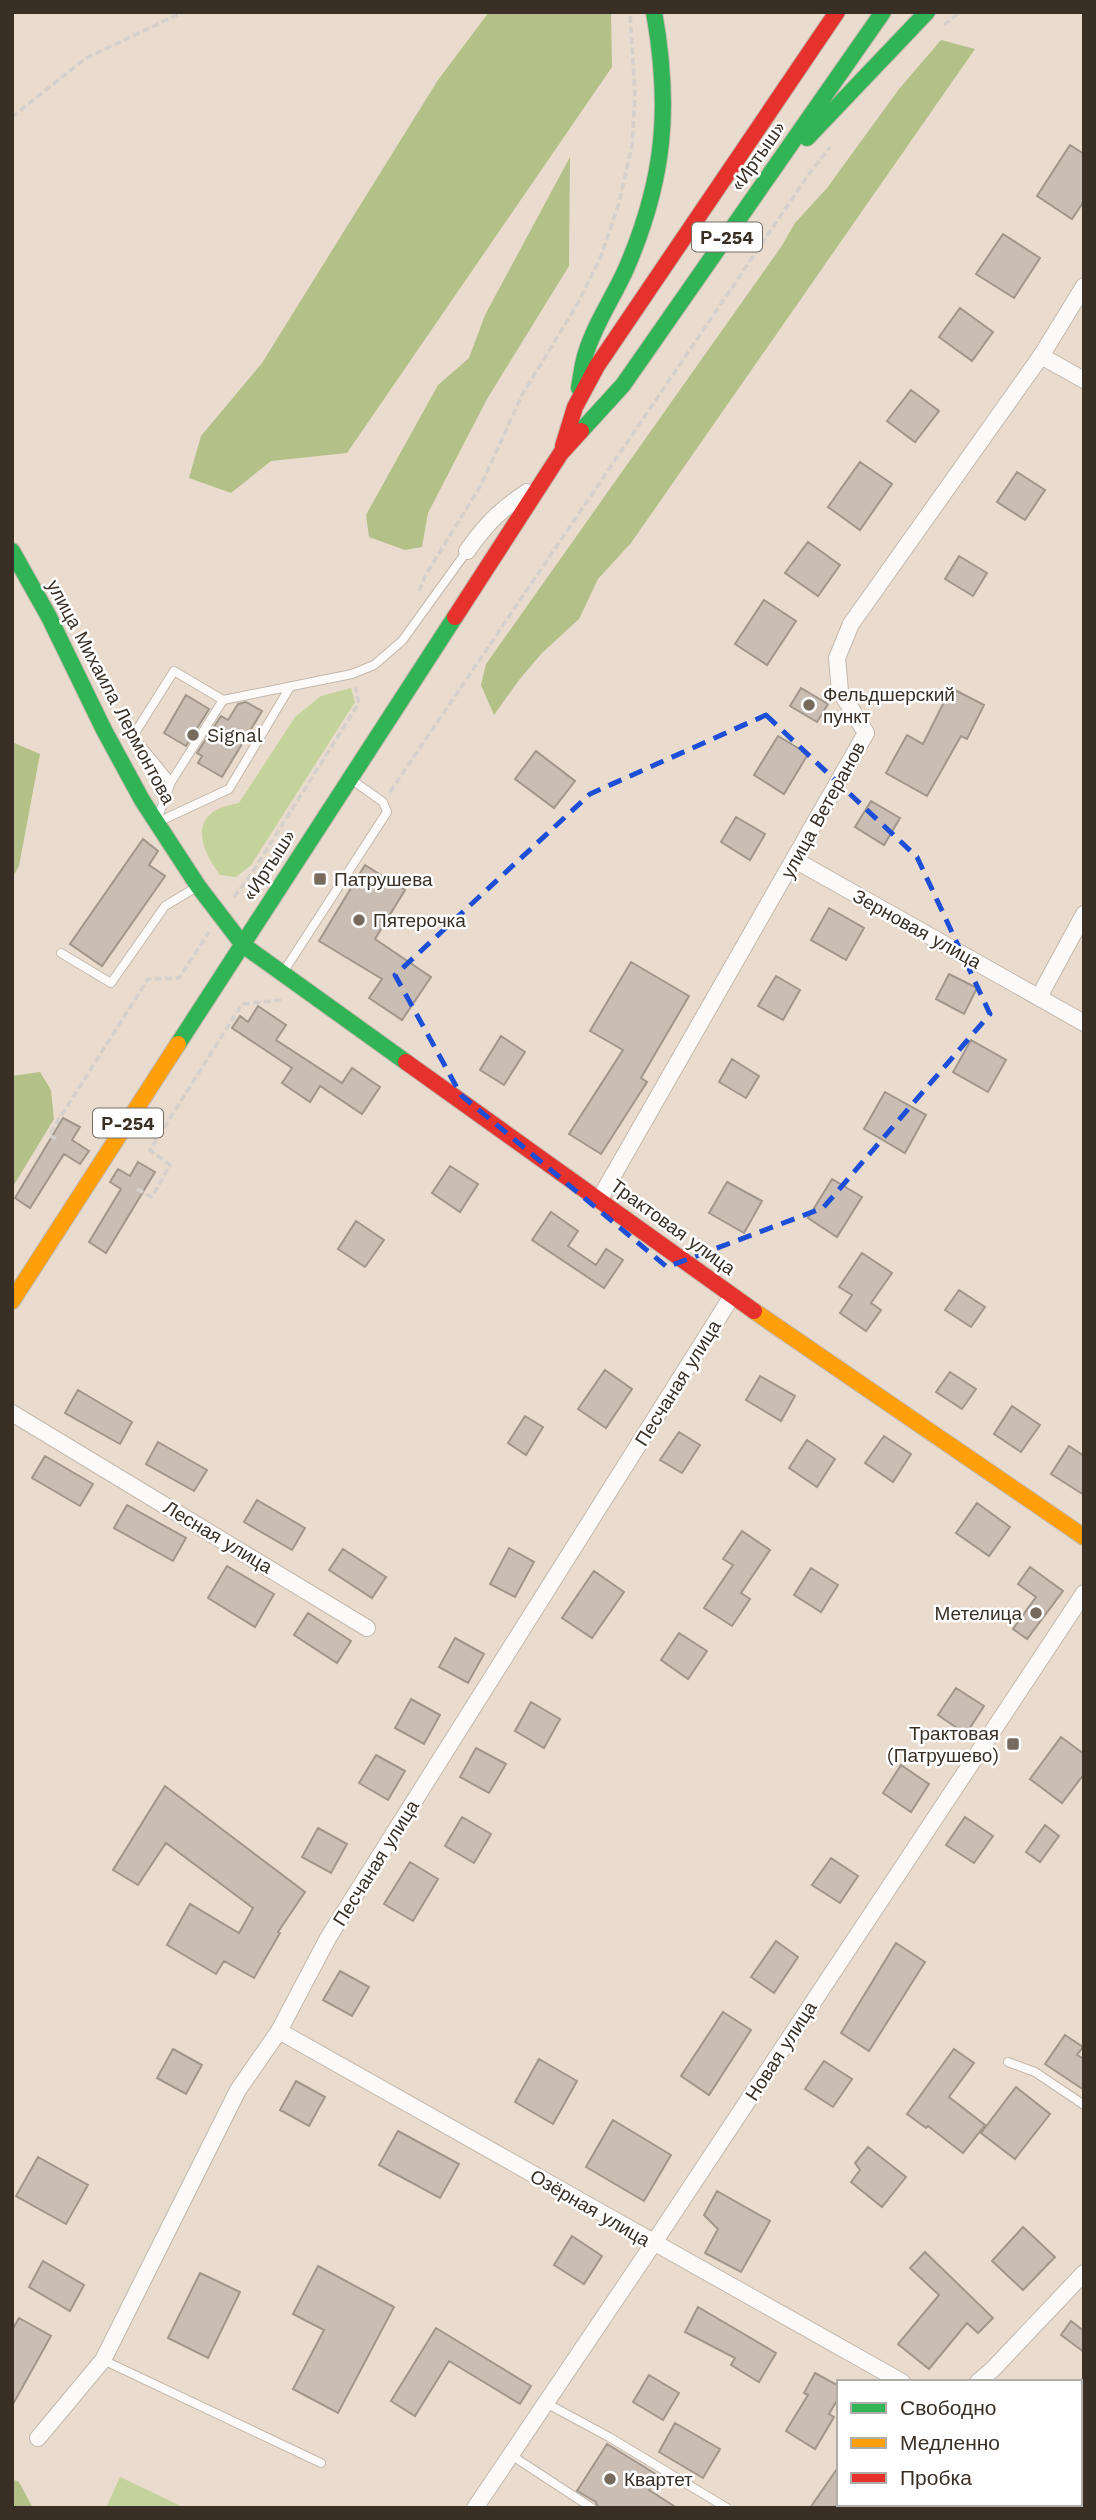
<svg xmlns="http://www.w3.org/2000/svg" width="1096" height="2520" viewBox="0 0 1096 2520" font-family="'Work Sans',sans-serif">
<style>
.green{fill:#c4d29b}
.forest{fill:#b3c189}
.building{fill:#cabeb4;stroke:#a1968b;stroke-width:2}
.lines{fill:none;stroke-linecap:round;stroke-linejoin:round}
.lane-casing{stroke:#c3b8ad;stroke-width:10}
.street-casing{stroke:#c3b8ad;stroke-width:18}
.fast-casing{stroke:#c3b8ad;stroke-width:18}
.slow-casing{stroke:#c3b8ad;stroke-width:18}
.jam-casing{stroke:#c3b8ad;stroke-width:18}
.path{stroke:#d5d0cc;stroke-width:3.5;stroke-dasharray:7 3.5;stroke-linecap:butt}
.lane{stroke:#fcfaf8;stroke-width:8}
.street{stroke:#fcfaf8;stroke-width:16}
.fast{stroke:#30b455;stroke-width:16}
.slow{stroke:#ff9f0a;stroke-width:16}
.jam{stroke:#e5322d;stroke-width:16}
.marked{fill:none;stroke:#1d4ed8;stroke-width:5;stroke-dasharray:14 9;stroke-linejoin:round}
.poi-dot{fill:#776b60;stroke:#fff;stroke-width:2.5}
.labels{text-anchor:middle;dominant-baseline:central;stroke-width:5;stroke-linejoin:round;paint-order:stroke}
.shield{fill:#fff;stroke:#746d66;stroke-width:2}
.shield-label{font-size:18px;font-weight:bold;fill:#392f25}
.street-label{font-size:19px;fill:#392f25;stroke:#fff}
.poi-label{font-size:19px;fill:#392f25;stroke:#fff;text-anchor:start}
</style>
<rect width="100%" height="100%" fill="#e9dbcd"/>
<!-- green -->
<path class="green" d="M 351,688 L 355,702 L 251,865 L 236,877 L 220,875 C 196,842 190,811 239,803 L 295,717 L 321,696 Z
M 120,2477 L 185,2508 L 106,2508 Z"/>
<!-- forest -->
<path class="forest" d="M 489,12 L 611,12 L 612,67 L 347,453 L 271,461 L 231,493 L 189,478 L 201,436 L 262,363 L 438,80 Z
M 941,40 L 975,49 L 631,543 L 598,579 L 579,619 L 542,653 L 519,680 L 494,715 L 481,685 L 486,664 L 781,247 L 795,223 L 827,188 L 899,89 Z
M 570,157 L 569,266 L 487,399 L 428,513 L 422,547 L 405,550 L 369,537 L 366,515 L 438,385 L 469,358 L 485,315 Z
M 12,742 L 40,754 L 19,866 L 12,878 Z
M 40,1072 L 51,1090 L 54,1119 L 12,1188 L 12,1076 Z
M 12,2479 L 19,2482 L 33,2508 L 12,2508 Z"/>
<!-- building -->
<path class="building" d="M 1070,145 L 1084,154 L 1084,201 L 1072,219 L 1037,196 Z
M 1003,234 L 1040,258 L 1014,298 L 976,274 Z
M 960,308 L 993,332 L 972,361 L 939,337 Z
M 911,390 L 939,411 L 915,442 L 887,421 Z
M 860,462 L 892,484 L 860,530 L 828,507 Z
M 1017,472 L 1045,490 L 1025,520 L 997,502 Z
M 808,542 L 840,565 L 818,596 L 785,573 Z
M 959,556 L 987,573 L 973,596 L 945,579 Z
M 764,600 L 796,621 L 767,665 L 735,644 Z
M 801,688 L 828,704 L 817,722 L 790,706 Z
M 951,688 L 984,705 L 967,739 L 961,736 L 927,796 L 886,773 L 907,735 L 923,744 Z
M 186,695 L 209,709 L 186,746 L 164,733 Z
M 246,702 L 262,711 L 222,777 L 198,763 L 202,756 L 197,753 L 221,716 L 228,720 L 238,704 Z
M 778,736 L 808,754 L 784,794 L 754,775 Z
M 536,751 L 575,781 L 554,808 L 515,779 Z
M 871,801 L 900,818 L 884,845 L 855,827 Z
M 736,817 L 765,834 L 750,860 L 721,842 Z
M 143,839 L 158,851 L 149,865 L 165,876 L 102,966 L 70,944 Z
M 365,865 L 405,890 L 375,939 L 431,977 L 402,1020 L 369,998 L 382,979 L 319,941 Z
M 829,908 L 864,928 L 846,960 L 811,940 Z
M 631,962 L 689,996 L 641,1078 L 647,1082 L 601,1154 L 569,1134 L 623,1050 L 590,1031 Z
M 949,974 L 977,988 L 964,1014 L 936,999 Z
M 776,976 L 800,990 L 783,1020 L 758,1006 Z
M 258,1006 L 286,1025 L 276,1040 L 342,1083 L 352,1068 L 380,1087 L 362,1114 L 320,1086 L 310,1102 L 282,1083 L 292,1068 L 232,1028 L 240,1016 L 248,1022 Z
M 501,1036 L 525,1052 L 504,1085 L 480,1070 Z
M 971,1040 L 1006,1060 L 988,1092 L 953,1072 Z
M 732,1059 L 759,1076 L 746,1098 L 719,1082 Z
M 885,1092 L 926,1115 L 905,1153 L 864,1129 Z
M 63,1118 L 80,1127 L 72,1140 L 89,1151 L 80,1164 L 64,1154 L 30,1208 L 15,1198 Z
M 138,1162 L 155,1172 L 106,1253 L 89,1242 L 121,1189 L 110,1182 L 118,1169 L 130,1176 Z
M 450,1166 L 478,1184 L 460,1212 L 432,1193 Z
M 832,1179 L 862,1197 L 837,1237 L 808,1218 Z
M 727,1182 L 762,1201 L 744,1233 L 709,1213 Z
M 551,1212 L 578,1231 L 568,1246 L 596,1265 L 606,1249 L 623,1260 L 604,1288 L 532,1240 Z
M 356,1221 L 384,1240 L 365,1267 L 338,1249 Z
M 862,1253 L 892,1273 L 871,1303 L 881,1310 L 866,1331 L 840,1313 L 852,1295 L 839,1287 Z
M 959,1290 L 985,1307 L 971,1327 L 945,1310 Z
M 605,1370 L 632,1389 L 606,1428 L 578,1409 Z
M 950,1372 L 976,1389 L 962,1409 L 936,1392 Z
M 760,1376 L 795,1396 L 781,1421 L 746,1400 Z
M 78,1390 L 132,1422 L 120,1444 L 65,1413 Z
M 1012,1406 L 1040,1425 L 1021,1452 L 994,1434 Z
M 525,1416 L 543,1427 L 526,1455 L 508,1443 Z
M 679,1432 L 700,1445 L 682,1473 L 660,1460 Z
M 884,1436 L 911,1454 L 893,1482 L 865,1463 Z
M 807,1440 L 835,1459 L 817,1487 L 789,1468 Z
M 158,1442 L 207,1470 L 194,1491 L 146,1464 Z
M 1069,1446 L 1084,1456 L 1084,1495 L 1051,1474 Z
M 45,1456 L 93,1484 L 80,1506 L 32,1478 Z
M 257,1500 L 305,1528 L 292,1550 L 244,1522 Z
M 977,1503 L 1010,1527 L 989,1556 L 956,1533 Z
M 127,1505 L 186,1538 L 173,1561 L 114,1528 Z
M 742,1531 L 770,1550 L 741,1593 L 750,1599 L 732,1626 L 704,1608 L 733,1565 L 723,1559 Z
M 509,1548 L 534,1562 L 515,1597 L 490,1584 Z
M 343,1549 L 386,1577 L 372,1598 L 329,1570 Z
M 227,1566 L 274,1594 L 255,1627 L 208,1598 Z
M 1030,1567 L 1063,1591 L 1027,1639 L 1013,1629 L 1036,1597 L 1018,1584 Z
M 811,1568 L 838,1585 L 821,1612 L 794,1595 Z
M 594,1571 L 624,1592 L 592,1638 L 562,1618 Z
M 308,1613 L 351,1641 L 337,1663 L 294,1635 Z
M 679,1633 L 707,1651 L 688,1679 L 661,1660 Z
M 455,1638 L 484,1654 L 468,1683 L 439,1667 Z
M 956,1688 L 984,1706 L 966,1734 L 938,1715 Z
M 411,1699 L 440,1715 L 424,1744 L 395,1728 Z
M 531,1702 L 560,1719 L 544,1748 L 515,1731 Z
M 1061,1737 L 1084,1754 L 1084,1774 L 1062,1803 L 1030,1779 Z
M 476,1748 L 506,1764 L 489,1793 L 460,1777 Z
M 376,1755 L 405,1771 L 388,1800 L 359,1783 Z
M 901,1765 L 929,1784 L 911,1812 L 883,1793 Z
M 165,1786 L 305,1892 L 278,1932 L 280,1933 L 254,1978 L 224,1961 L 216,1974 L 167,1945 L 190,1904 L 239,1933 L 253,1908 L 166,1843 L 138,1885 L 113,1870 Z
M 462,1817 L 491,1834 L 474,1863 L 445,1846 Z
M 965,1817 L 993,1836 L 974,1863 L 946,1845 Z
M 1045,1825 L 1059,1836 L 1040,1862 L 1026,1852 Z
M 318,1828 L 347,1844 L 331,1873 L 302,1857 Z
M 831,1858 L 858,1876 L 840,1903 L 812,1885 Z
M 410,1862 L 438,1879 L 413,1921 L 384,1904 Z
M 776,1941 L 798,1957 L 774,1993 L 751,1977 Z
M 896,1943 L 925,1962 L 869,2051 L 841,2033 Z
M 340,1971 L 369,1987 L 352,2016 L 323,2000 Z
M 723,2012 L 751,2030 L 709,2095 L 681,2076 Z
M 1065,2035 L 1083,2047 L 1077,2055 L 1084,2059 L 1084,2090 L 1045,2064 Z
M 173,2049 L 202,2065 L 186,2094 L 157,2078 Z
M 954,2049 L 974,2063 L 949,2097 L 985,2125 L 963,2153 L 928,2126 L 926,2128 L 907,2114 Z
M 539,2059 L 577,2081 L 553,2124 L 515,2102 Z
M 824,2061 L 852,2079 L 833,2107 L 805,2089 Z
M 296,2081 L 325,2097 L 309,2126 L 280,2110 Z
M 1016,2087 L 1050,2114 L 1015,2159 L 981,2133 Z
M 613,2120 L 671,2155 L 644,2201 L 586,2167 Z
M 398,2131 L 459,2164 L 440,2198 L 379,2165 Z
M 868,2147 L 906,2177 L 882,2207 L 851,2182 L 860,2170 L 855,2163 Z
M 38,2157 L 88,2185 L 66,2224 L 16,2196 Z
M 717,2191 L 770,2221 L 741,2272 L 705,2253 L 718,2229 L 704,2215 Z
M 1023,2227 L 1055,2257 L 1023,2290 L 992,2261 Z
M 572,2236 L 602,2256 L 584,2284 L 554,2265 Z
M 925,2252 L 993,2318 L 978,2333 L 967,2323 L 929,2369 L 898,2344 L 939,2295 L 910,2268 Z
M 43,2261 L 84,2285 L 70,2311 L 29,2287 Z
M 318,2266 L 394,2307 L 338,2413 L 293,2389 L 324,2330 L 293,2314 Z
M 200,2273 L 240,2292 L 208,2358 L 168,2338 Z
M 698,2307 L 776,2353 L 759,2382 L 731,2365 L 735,2358 L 685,2332 Z
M 19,2318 L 51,2336 L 12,2406 L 12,2330 Z
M 1071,2321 L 1084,2331 L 1084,2352 L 1061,2335 Z
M 436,2328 L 531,2386 L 520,2404 L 449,2361 L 415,2416 L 391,2401 Z
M 815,2373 L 839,2386 L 839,2397 L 829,2414 L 834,2417 L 815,2449 L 786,2431 L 808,2395 L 804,2393 Z
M 649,2375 L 679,2393 L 663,2420 L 633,2402 Z
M 675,2423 L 720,2449 L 703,2478 L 659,2452 Z
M 607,2444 L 659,2476 L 649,2490 L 677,2508 L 598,2508 L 596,2502 L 577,2491 Z
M 839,2466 L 839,2502 L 835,2508 L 810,2508 Z"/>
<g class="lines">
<defs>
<path id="lane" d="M 171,782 L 133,736 L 174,671 L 223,700
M 158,817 L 171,782 L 223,700 L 352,674 L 374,665 L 402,641 L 467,551
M 158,822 L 229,789 L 290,687
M 61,953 L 111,983 L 165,906 L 195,888
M 284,971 L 387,812 L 383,802 L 355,782
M 1008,2062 L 1035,2072 L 1084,2105
M 103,2360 L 321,2463
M 546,2403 L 609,2437 L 727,2508
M 511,2455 L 592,2508"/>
<path id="street" d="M 1041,356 L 1084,380
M 467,551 C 487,523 499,511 527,492
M 795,860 L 1084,1023
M 1039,997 L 1084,914
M 599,1200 L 866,733 L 840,691 L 837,658 L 851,624 L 1041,356 L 1084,286
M 12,1413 L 367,1628
M 279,2031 L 902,2382
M 978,2382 L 993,2369 L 1084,2273
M 38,2438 L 103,2360 L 238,2090 L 279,2031 L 328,1938 L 732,1296
M 475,2508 L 653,2244 L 1084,1593"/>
<path id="fast" d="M 807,138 L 927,12
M 579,388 C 581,377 582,367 585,356 C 594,325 613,298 626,269 C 665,179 671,107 654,12
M 581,431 L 623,385 L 883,12
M 12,551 L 49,617 L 104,730 L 142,800 L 198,886 L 243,945 L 406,1062
M 178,1044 L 455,617"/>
<path id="slow" d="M 12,1301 L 178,1044
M 754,1311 L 1084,1537"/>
<path id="jam" d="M 563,446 L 575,407 L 597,366 L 837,12
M 455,617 L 561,453 L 581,431
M 406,1062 L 754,1311"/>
</defs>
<!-- lane casing -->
<use href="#lane" class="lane-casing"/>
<!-- street casing -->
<use href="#street" class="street-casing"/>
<!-- fast casing -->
<use href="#fast" class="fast-casing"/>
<!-- slow casing -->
<use href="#slow" class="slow-casing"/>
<!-- jam casing -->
<use href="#jam" class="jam-casing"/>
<!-- path -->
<path class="path" d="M 944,25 L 960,12
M 12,117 L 86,58 L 183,12
M 419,591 L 425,576 L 481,485 L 522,395 L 578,303 L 601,256 L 619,203 L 632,145 L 635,96 L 630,12
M 390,792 L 809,174 L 830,147
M 234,897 L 250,876 L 359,703 L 355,687
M 56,1139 L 49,1135 L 148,979 L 179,978 L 209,932
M 137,1189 L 152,1197 L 170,1165 L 150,1150 L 242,1004 L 282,1000"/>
<!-- lane -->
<use href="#lane" class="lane"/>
<!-- street -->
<use href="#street" class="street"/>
<!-- fast -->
<use href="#fast" class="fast"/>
<!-- slow -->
<use href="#slow" class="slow"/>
<!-- jam -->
<use href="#jam" class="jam"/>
</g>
<!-- marked area -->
<path class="marked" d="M 766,715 L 917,857 L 990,1014 L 823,1208 L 667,1267 L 461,1095 L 395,975 L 590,794 Z"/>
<!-- markers -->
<g class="poi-dot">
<circle cx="809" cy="705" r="7"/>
<circle cx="193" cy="735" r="7"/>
<rect x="313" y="872" width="14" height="14" rx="3.5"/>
<circle cx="359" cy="920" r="7"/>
<circle cx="1036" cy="1613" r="7"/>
<rect x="1006" y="1737" width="14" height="14" rx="3.5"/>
<circle cx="610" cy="2479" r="7"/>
</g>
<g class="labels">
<!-- shield labels -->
<g class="shield">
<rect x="692" y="222.5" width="70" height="29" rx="5"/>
<rect x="93" y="1108.5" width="70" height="29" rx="5"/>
</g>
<g class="shield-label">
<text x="727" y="237">Р-254</text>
<text x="128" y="1123">Р-254</text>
</g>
<!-- street labels -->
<g class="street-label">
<text transform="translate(758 156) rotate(-55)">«Иртыш»</text>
<text transform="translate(111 692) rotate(62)">улица Михаила Лермонтова</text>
<text transform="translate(823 810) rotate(-61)">улица Ветеранов</text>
<text transform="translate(269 865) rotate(-57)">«Иртыш»</text>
<text transform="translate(917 929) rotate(29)">Зерновая улица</text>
<text transform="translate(673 1227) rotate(36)">Трактовая улица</text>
<text transform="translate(678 1383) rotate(-58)">Песчаная улица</text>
<text transform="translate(218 1537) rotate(31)">Лесная улица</text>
<text transform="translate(376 1863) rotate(-58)">Песчаная улица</text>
<text transform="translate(781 2051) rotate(-57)">Новая улица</text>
<text transform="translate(590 2208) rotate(30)">Озёрная улица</text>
</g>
<!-- poi labels -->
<g class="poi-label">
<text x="823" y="694">Фельдшерский<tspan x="823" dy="22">пункт</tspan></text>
<text x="207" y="735">Signal</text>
<text x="334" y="879">Патрушева</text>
<text x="373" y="920">Пятерочка</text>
<text x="1022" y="1613" text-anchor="end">Метелица</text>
<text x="999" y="1733" text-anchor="end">Трактовая<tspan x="999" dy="22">(Патрушево)</tspan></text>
<text x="624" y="2479">Квартет</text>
</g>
</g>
<!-- border -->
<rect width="1096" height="2520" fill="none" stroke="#392f25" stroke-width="28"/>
<!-- legend -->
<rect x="837" y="2380" width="245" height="126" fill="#ffffff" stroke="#b0aca8" stroke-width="2"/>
<rect x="851" y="2403" width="35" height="10" fill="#30b455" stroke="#b0aca8" stroke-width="2"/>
<text x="900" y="2415" font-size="21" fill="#392f25">Свободно</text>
<rect x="851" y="2438" width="35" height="10" fill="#ff9f0a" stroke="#b0aca8" stroke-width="2"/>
<text x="900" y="2450" font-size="21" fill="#392f25">Медленно</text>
<rect x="851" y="2473" width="35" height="10" fill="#e5322d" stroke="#b0aca8" stroke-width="2"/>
<text x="900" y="2485" font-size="21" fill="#392f25">Пробка</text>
</svg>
